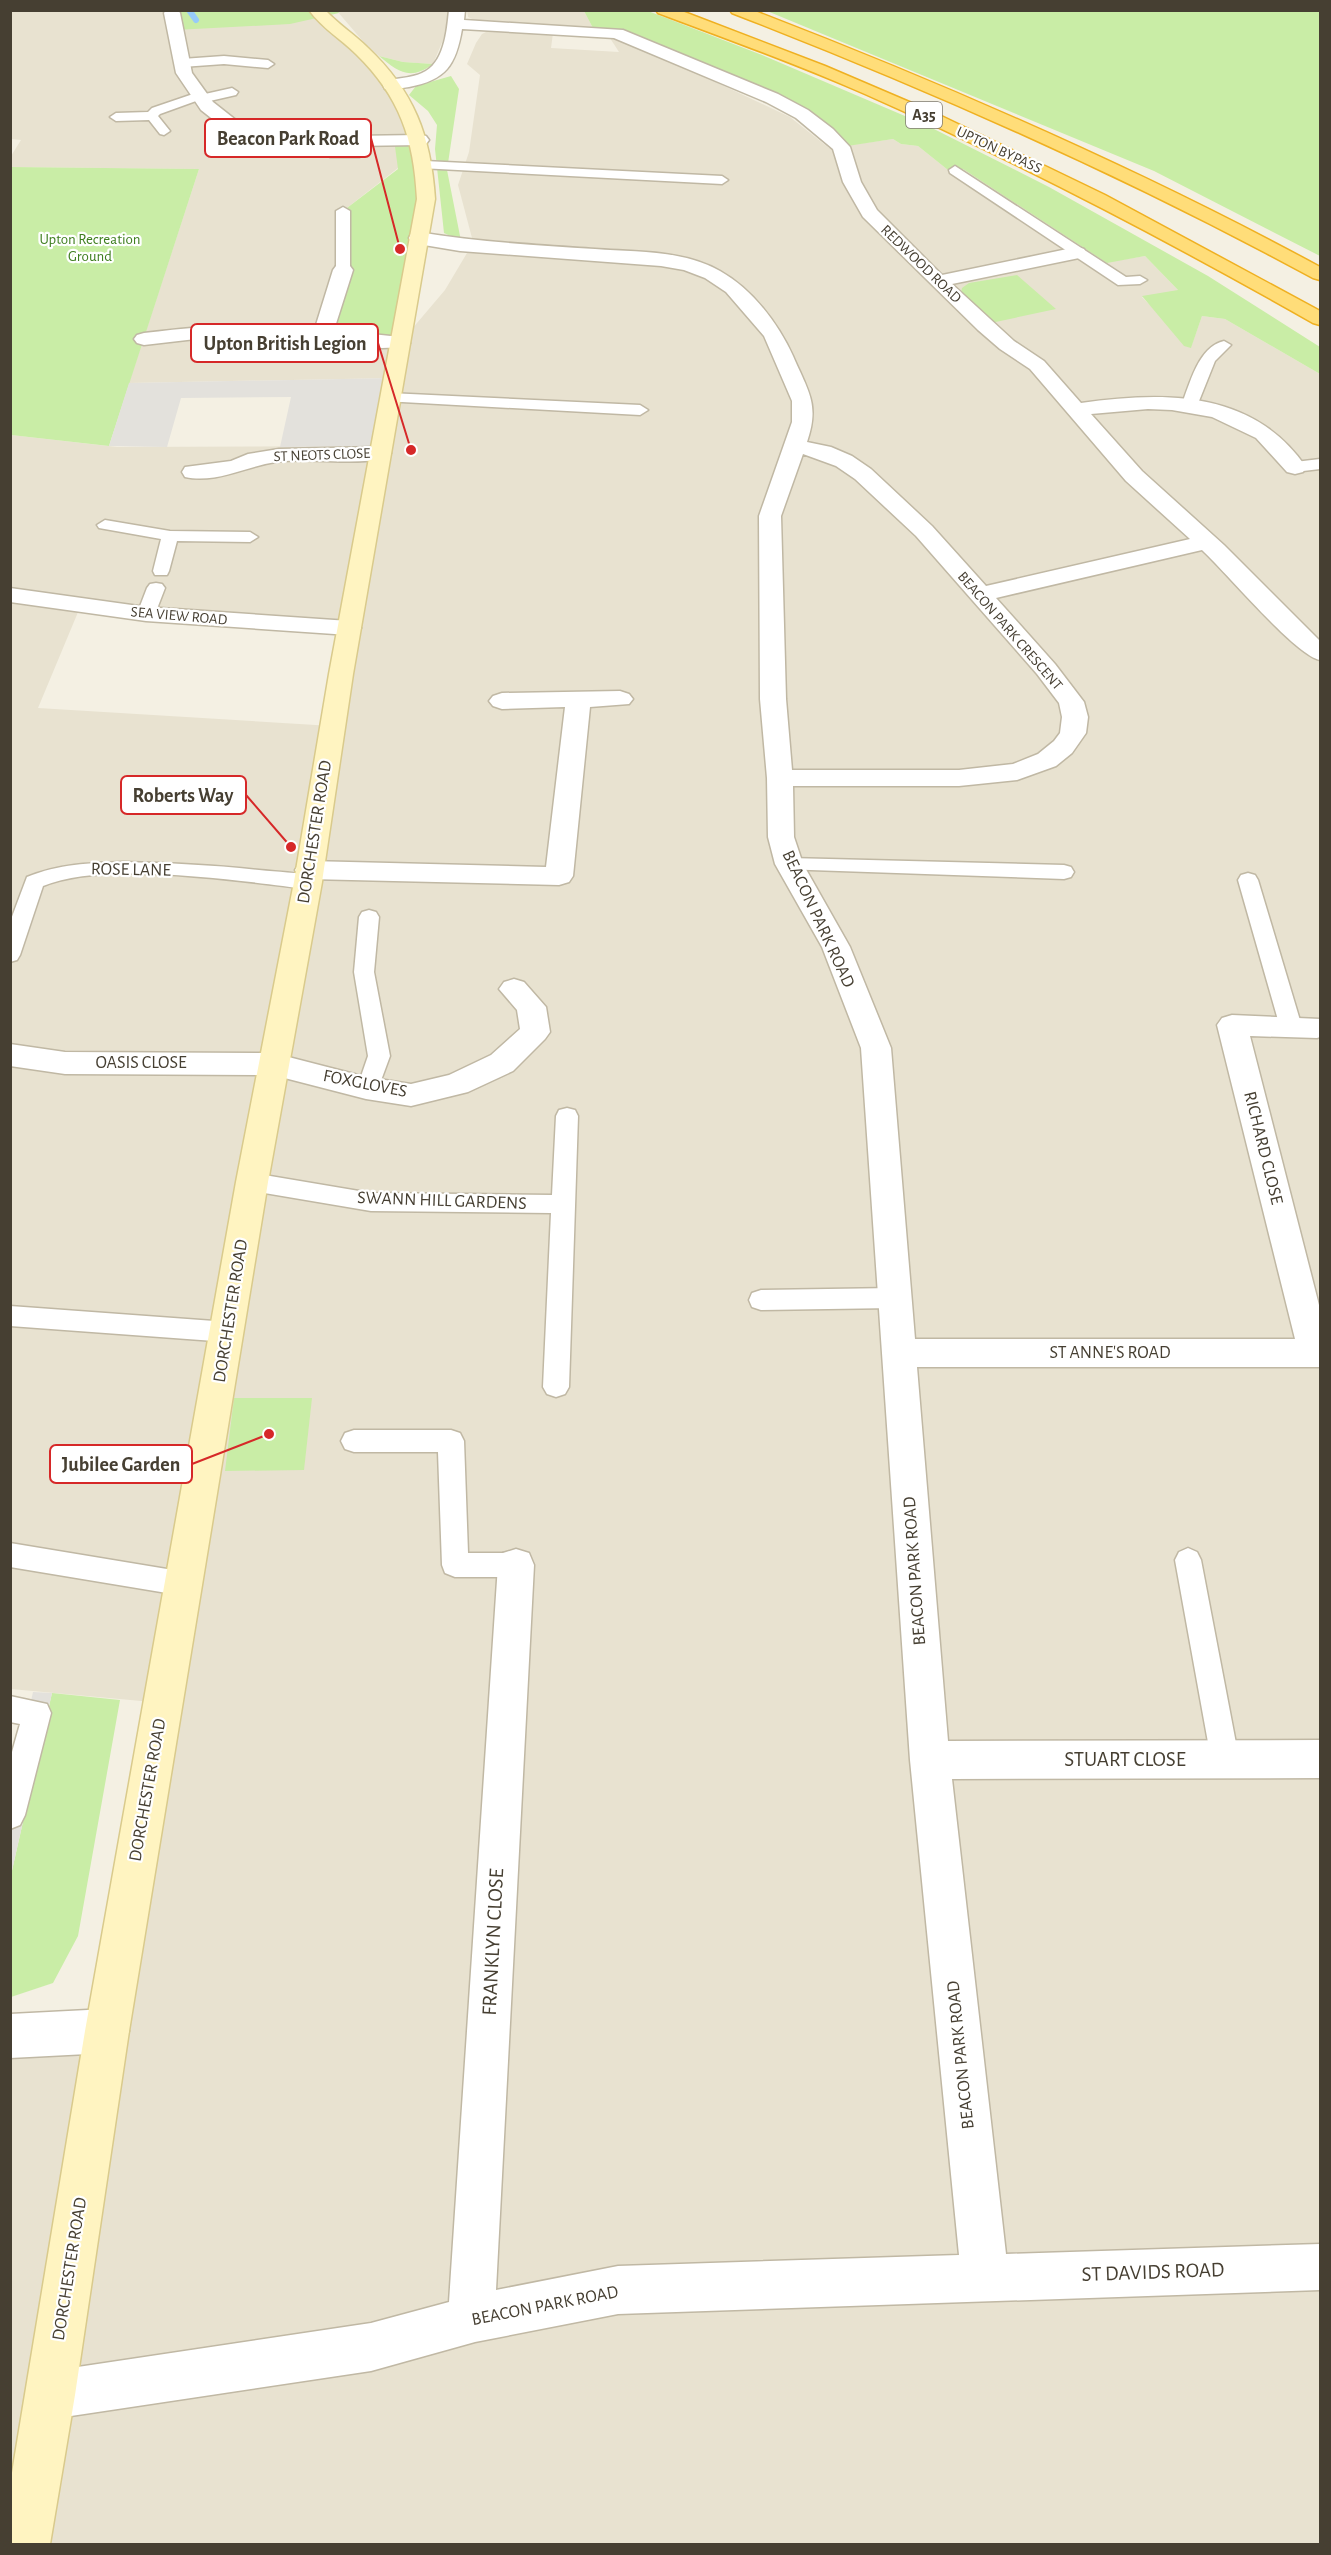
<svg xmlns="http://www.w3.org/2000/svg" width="1331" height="2555" viewBox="0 0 1331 2555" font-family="'Alegreya Sans',sans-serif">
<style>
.residential{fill:#e8e2d0;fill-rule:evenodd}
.green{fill:#c9eda6}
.parking{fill:#e3e1dc}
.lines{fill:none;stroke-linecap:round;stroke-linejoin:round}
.stream{stroke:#97cbf9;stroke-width:6}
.service-casing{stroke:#c0b8a4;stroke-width:3}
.minor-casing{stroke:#c0b8a4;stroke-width:3}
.secondary-casing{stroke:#d9ca8c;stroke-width:3}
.trunk-casing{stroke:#efb021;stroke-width:3}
.service{fill:#fff;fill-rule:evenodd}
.minor{fill:#fff;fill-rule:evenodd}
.secondary{fill:#fff4c1;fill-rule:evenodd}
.trunk{fill:#ffdd79;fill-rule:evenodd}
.labels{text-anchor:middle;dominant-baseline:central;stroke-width:4.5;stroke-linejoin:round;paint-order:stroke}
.far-street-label{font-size:15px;fill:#463f32;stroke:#fff}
.far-park-label{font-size:15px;fill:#3e7e1f;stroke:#fff}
.shield{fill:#fff;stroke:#7e7970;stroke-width:1.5}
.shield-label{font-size:16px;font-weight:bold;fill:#463f32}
.street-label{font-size:18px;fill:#463f32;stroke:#fff}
.near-street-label{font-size:21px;fill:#463f32;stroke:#fff}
.leader{fill:none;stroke:#d62828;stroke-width:2}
.callout-dot{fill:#d62828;stroke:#fff;stroke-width:2}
.callout{fill:#fff;stroke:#d62828;stroke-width:2}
.callout-label{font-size:20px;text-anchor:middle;font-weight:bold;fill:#463f32}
</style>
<rect width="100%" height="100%" fill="#f4f0e3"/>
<!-- residential -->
<path class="residential" d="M 11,11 L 178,11 L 322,17 L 341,33 L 415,125 L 398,168 L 343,211 L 400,343 L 445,290 L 467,253 L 472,238 L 458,185 L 469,152 L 480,75 L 467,64 L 476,43 L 482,34 L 486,32 L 553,33 L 551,48 L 619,52 L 608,35 L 645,49 L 790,117 L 829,148 L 893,139 L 901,144 L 918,146 L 948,170 L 963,169 L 1107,262 L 1145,256 L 1179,291 L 1142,297 L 1191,347 L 1202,316 L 1225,319 L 1320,374 L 1320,2544 L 11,2544 L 11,2036 L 107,2031 L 163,1703 L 11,1689 L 11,435 L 117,447 L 381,446 L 393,378 L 129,383 L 199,169 L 11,167 L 11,156 L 21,140 L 11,139 ZM 81,605 L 349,629 L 332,726 L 38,708 Z
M 337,11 L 449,11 L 443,40 L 433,64 L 403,62 L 379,56 L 367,46 Z
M 467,11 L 584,11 L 594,30 L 476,21 L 468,17 Z"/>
<!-- green -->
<path class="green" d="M 178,10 L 337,10 L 339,13 L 290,24 L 175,30 Z
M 584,11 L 648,11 L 762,55 L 926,125 L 1049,187 L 1208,276 L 1320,347 L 1320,374 L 1225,319 L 1202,316 L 1191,348 L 1184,346 L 1142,296 L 1178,290 L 1145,256 L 1107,263 L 963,169 L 948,170 L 918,146 L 901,144 L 893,139 L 841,147 L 802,114 L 594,30 Z
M 767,11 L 1320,11 L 1320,256 L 1154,171 Z
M 379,56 L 403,62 L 433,64 C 410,81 398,72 379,56 Z
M 451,76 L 459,89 L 447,170 L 461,241 L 444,233 L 435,149 L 437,125 L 428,111 L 409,95 L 416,86 Z
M 394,139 L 420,140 L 425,165 L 400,343 L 323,333 L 343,270 L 343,211 L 398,169 Z
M 11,167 L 199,169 L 109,446 L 11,435 Z
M 1017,275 L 1056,309 L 991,323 L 961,293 L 962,288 L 969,283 Z
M 234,1398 L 312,1398 L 304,1470 L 225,1471 Z
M 52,1693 L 120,1700 L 78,1936 L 53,1983 L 11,1997 L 11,1875 Z"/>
<!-- parking -->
<path class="parking" d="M 393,378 L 381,446 L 280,447 L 291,397 L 181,398 L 167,447 L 109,446 L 129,383 Z
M 33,1692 L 52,1693 L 11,1875 L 11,1788 Z"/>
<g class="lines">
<!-- stream -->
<path class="stream" d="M 189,10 L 196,20"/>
<defs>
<path id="service" d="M 224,56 L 268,60 L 274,64 L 268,68 L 224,64 L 182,67 L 176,63 L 182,59 Z
M 232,88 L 238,92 L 236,95 L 201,103 L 196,101 L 160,114 L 158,116 L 170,131 L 164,135 L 160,134 L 149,120 L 116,121 L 110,117 L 116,113 L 148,112 L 152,108 L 196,93 L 205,94 Z
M 358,136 L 364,140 L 360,157 L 330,157 L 324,153 L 330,149 L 350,150 L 352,140 Z
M 425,161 L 722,176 L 728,180 L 722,184 L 420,168 L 419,165 Z
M 955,166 L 1126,277 L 1140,276 L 1147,280 L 1140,284 L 1118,285 L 950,173 L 949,170 Z
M 343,207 L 350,211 L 350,270 L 343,274 L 336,270 L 336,211 Z
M 1224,341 L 1231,345 L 1215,361 L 1197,406 L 1194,409 L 1184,409 L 1181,406 C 1190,384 1198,347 1224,341 Z
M 389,393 L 640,405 L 648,410 L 640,415 L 384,401 L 381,398 L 384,395 Z
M 1320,459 L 1320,469 L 1295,472 L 1287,467 L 1295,462 Z
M 105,520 L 170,531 L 250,532 L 258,537 L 250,542 L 177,541 L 169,571 L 167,575 L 155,575 L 153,571 L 161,539 L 99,528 L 97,525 Z
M 156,583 L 162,584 L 165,588 L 155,614 L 152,618 L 140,618 L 137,614 L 147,588 L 150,584 Z
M 789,858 L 1064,865 L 1071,867 L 1074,872 L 1071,877 L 1064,879 L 782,869 L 779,864 L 782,859 Z
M 123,862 C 169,863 214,865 259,870 C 278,872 297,872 315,877 L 318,882 L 315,887 L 308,889 C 240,881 104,860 43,886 L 20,955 L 17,960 L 10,962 L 10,922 L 27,877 C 59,864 89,863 123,862 Z
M 1248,873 L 1255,875 L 1258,880 L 1302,1027 L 1299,1032 L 1291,1035 L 1283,1032 L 1280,1027 L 1238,880 L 1241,875 Z
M 369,910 L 376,912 L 379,917 L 374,972 L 390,1056 L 376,1094 L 368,1096 L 360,1094 L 357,1088 L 368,1056 L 354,972 L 359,917 L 362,912 Z
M 567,1108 L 575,1110 L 578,1116 L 569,1387 L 565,1394 L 556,1397 L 547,1394 L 543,1387 L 551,1213 L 371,1211 L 252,1191 L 244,1188 L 240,1182 L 244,1176 L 252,1173 L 371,1193 L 552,1195 L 556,1116 L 559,1110 Z
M 894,1288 L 903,1291 L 906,1298 L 903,1305 L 894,1308 L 761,1310 L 752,1307 L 749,1300 L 752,1293 L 761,1290 Z
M 10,1306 L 228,1322 L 237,1325 L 240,1332 L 237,1339 L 228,1342 L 10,1326 Z
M 354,1430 L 451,1430 L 460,1433 L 464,1441 L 468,1553 L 516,1553 L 526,1557 L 529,1565 L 526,1573 L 516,1577 L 455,1577 L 445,1573 L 442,1565 L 438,1452 L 354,1452 L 345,1449 L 341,1441 L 345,1433 Z
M 10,1543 L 185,1572 L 195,1575 L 199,1584 L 195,1593 L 185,1596 L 10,1567 Z
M 1188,1548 L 1197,1552 L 1201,1560 L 1239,1759 L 1235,1769 L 1225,1773 L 1215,1769 L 1211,1759 L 1175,1560 L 1179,1552 Z
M 10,1696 L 47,1704 L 51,1713 L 25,1815 L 20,1825 L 10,1829 L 10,1759 L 20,1724 L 10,1722 Z"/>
<path id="minor" d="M 166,10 L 178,10 L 180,13 L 192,73 L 213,102 L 246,128 L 284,137 L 420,135 L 426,136 L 429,140 L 426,144 L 420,145 L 284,147 L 234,136 L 201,110 L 176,73 L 164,13 Z
M 449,10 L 465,10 L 464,20 L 623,30 L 778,94 L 808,110 L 833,129 L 850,147 L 861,182 L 877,210 L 942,275 L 1077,247 L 1084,249 L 1086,253 L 1084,257 L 952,284 L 1014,341 L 1044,361 L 1081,403 C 1165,391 1253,390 1306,467 L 1303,472 L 1295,474 L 1287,472 L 1256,438 L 1212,417 L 1172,410 L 1148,409 L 1091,414 L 1142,471 L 1224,545 L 1320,641 L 1320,660 C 1295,655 1226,572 1202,550 L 996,598 L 1055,664 L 1084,702 L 1088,717 L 1086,733 L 1072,753 L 1056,766 L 1017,780 L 959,786 L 793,786 L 794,837 L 803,864 L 850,947 L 891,1048 L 915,1339 L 1295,1339 L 1217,1025 L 1222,1018 L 1232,1015 L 1320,1019 L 1320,1037 L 1317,1038 L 1250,1036 L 1320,1309 L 1320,1367 L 917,1367 L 948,1741 L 1320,1740 L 1320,1778 L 952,1779 L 1006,2254 L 1320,2244 L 1320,2290 L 618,2314 L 475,2342 L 371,2371 L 51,2419 L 34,2412 L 27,2395 L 34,2378 L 51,2371 L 371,2323 L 449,2302 L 498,1565 L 503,1553 L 516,1549 L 529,1553 L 534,1565 L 496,2290 L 618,2266 L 959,2255 L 910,1760 L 861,1048 L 822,947 L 775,864 L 768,837 L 767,778 L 760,699 L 759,516 L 792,422 L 792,401 L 764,336 L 726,292 L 705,278 L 684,270 L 661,266 L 460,251 L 418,244 L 411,242 L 409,238 L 411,234 L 418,232 C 477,242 536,245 595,249 C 635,252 684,250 720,271 C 752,289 778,323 793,356 C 808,391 820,404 807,442 L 831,447 L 852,456 L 871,469 L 932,526 L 986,586 L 1190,539 L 1126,481 L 1030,369 L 1000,349 L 978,330 L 863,217 L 843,182 L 833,149 L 796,118 L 766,102 L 614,38 L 462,29 C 456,65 446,80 409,87 C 401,88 393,90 385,89 L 383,85 L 385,81 C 397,78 411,78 422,73 C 444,64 447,31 449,10 ZM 803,454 L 836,466 L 855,479 L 916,536 L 1037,674 L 1059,703 L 1062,717 L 1060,733 L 1054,741 L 1038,754 L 1013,764 L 959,770 L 792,770 L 786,699 L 781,516 Z
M 343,264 L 350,266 L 353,270 L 334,330 L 400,337 L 407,339 L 410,343 L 407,347 L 382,348 L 254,335 L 213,337 L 144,345 L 137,343 L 134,339 L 137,335 L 144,333 C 202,326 256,321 315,328 L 333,270 L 336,266 Z
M 380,447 L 388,448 L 391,453 L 388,458 C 352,466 312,457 276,462 C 247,466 216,484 185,477 L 182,472 L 185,467 L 231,461 L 248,454 L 279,449 Z
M 10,588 L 146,607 L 349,621 L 357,623 L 361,628 L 357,633 L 349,635 L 146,621 L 10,602 Z
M 620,691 L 629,694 L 633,699 L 629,704 L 590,707 L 573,876 L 569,882 L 559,885 L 309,879 L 299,876 L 295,870 L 299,864 L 309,861 L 546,867 L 565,707 L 502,709 L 493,706 L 489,701 L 493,696 L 502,693 Z
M 514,979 L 524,982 L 546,1007 L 550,1032 L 545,1039 L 513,1071 L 468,1092 L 411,1106 L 366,1099 L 273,1075 L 65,1074 L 10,1066 L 10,1044 L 65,1052 L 273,1053 L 366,1077 L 411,1084 L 449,1075 L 491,1055 L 520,1029 L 517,1010 L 499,989 L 504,982 Z
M 107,2009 L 122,2016 L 129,2031 L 122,2046 L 107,2053 L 10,2058 L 10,2014 Z"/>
<path id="secondary" d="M 309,10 L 325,10 C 338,24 354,34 367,47 C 414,91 431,136 435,199 L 353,674 L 322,882 L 268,1182 L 129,2031 L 75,2395 L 50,2544 L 10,2544 L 10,2485 L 85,2031 L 236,1182 L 294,882 L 329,674 L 417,199 C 414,139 400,97 356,54 C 341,39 322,28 309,10 Z"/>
<path id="trunk" d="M 656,10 L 679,10 L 825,66 L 935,113 L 1105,195 L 1320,311 L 1320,325 L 1313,323 C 1167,240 1018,162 865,94 C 797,64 727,39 658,13 Z
M 730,10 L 752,10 C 947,85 1137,168 1320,267 L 1320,280 L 1313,278 C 1125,176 931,90 732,13 Z"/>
</defs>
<!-- service casing -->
<use href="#service" class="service-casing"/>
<!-- minor casing -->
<use href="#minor" class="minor-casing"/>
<!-- secondary casing -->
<use href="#secondary" class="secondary-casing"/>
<!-- trunk casing -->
<use href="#trunk" class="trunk-casing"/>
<!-- service -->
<use href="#service" class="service"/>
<!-- minor -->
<use href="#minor" class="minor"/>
<!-- secondary -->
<use href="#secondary" class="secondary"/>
<!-- trunk -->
<use href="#trunk" class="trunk"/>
</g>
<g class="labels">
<!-- far-street labels -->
<g class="far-street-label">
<text transform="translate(999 150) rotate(25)">UPTON BYPASS</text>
<text transform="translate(921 264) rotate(44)">REDWOOD ROAD</text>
<text transform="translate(322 455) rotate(-2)">ST NEOTS CLOSE</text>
<text transform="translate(179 616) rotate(5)">SEA VIEW ROAD</text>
<text transform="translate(1010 631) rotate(49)">BEACON PARK CRESCENT</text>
</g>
<!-- far-park labels -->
<g class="far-park-label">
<text x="90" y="239">Upton Recreation<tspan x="90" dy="17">Ground</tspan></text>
</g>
<!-- shield labels -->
<rect class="shield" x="906" y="102" width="36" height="26" rx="4.5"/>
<g class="shield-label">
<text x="924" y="115">A35</text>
</g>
<!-- street labels -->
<g class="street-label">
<text transform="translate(315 832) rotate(-81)">DORCHESTER ROAD</text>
<text transform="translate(131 870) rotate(1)">ROSE LANE</text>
<text transform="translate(818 919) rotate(65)">BEACON PARK ROAD</text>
<text x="141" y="1063">OASIS CLOSE</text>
<text transform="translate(365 1084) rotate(11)">FOXGLOVES</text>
<text transform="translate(1263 1148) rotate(76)">RICHARD CLOSE</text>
<text transform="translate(442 1201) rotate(2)">SWANN HILL GARDENS</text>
<text transform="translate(231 1311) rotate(-81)">DORCHESTER ROAD</text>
<text x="1110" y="1353">ST ANNE'S ROAD</text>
<text transform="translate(915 1571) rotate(-94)">BEACON PARK ROAD</text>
<text transform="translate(148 1790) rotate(-80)">DORCHESTER ROAD</text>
<text transform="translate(961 2055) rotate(-96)">BEACON PARK ROAD</text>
<text transform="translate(70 2269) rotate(-81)">DORCHESTER ROAD</text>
<text transform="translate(545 2306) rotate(-11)">BEACON PARK ROAD</text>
</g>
<!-- near-street labels -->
<g class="near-street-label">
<text x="1125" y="1759">STUART CLOSE</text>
<text transform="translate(493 1942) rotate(-87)">FRANKLYN CLOSE</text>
<text transform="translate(1153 2272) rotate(-2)">ST DAVIDS ROAD</text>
</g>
</g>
<!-- callouts -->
<path class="leader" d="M400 249L371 138M411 450L378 343M291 847L246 795M269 1434L192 1464"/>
<g class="callout-dot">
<circle cx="400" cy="249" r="6"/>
<circle cx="411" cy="450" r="6"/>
<circle cx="291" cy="847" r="6"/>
<circle cx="269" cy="1434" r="6"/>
</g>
<g class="callout">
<rect x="205" y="119" width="166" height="38" rx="6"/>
<rect x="191" y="324" width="187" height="38" rx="6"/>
<rect x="121" y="776" width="125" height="38" rx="6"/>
<rect x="50" y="1445" width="142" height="38" rx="6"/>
</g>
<g class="callout-label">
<text x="288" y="145">Beacon Park Road</text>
<text x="285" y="350">Upton British Legion</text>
<text x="183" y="802">Roberts Way</text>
<text x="121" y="1471">Jubilee Garden</text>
</g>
<!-- border -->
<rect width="1331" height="2555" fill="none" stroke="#463f32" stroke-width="24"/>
</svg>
